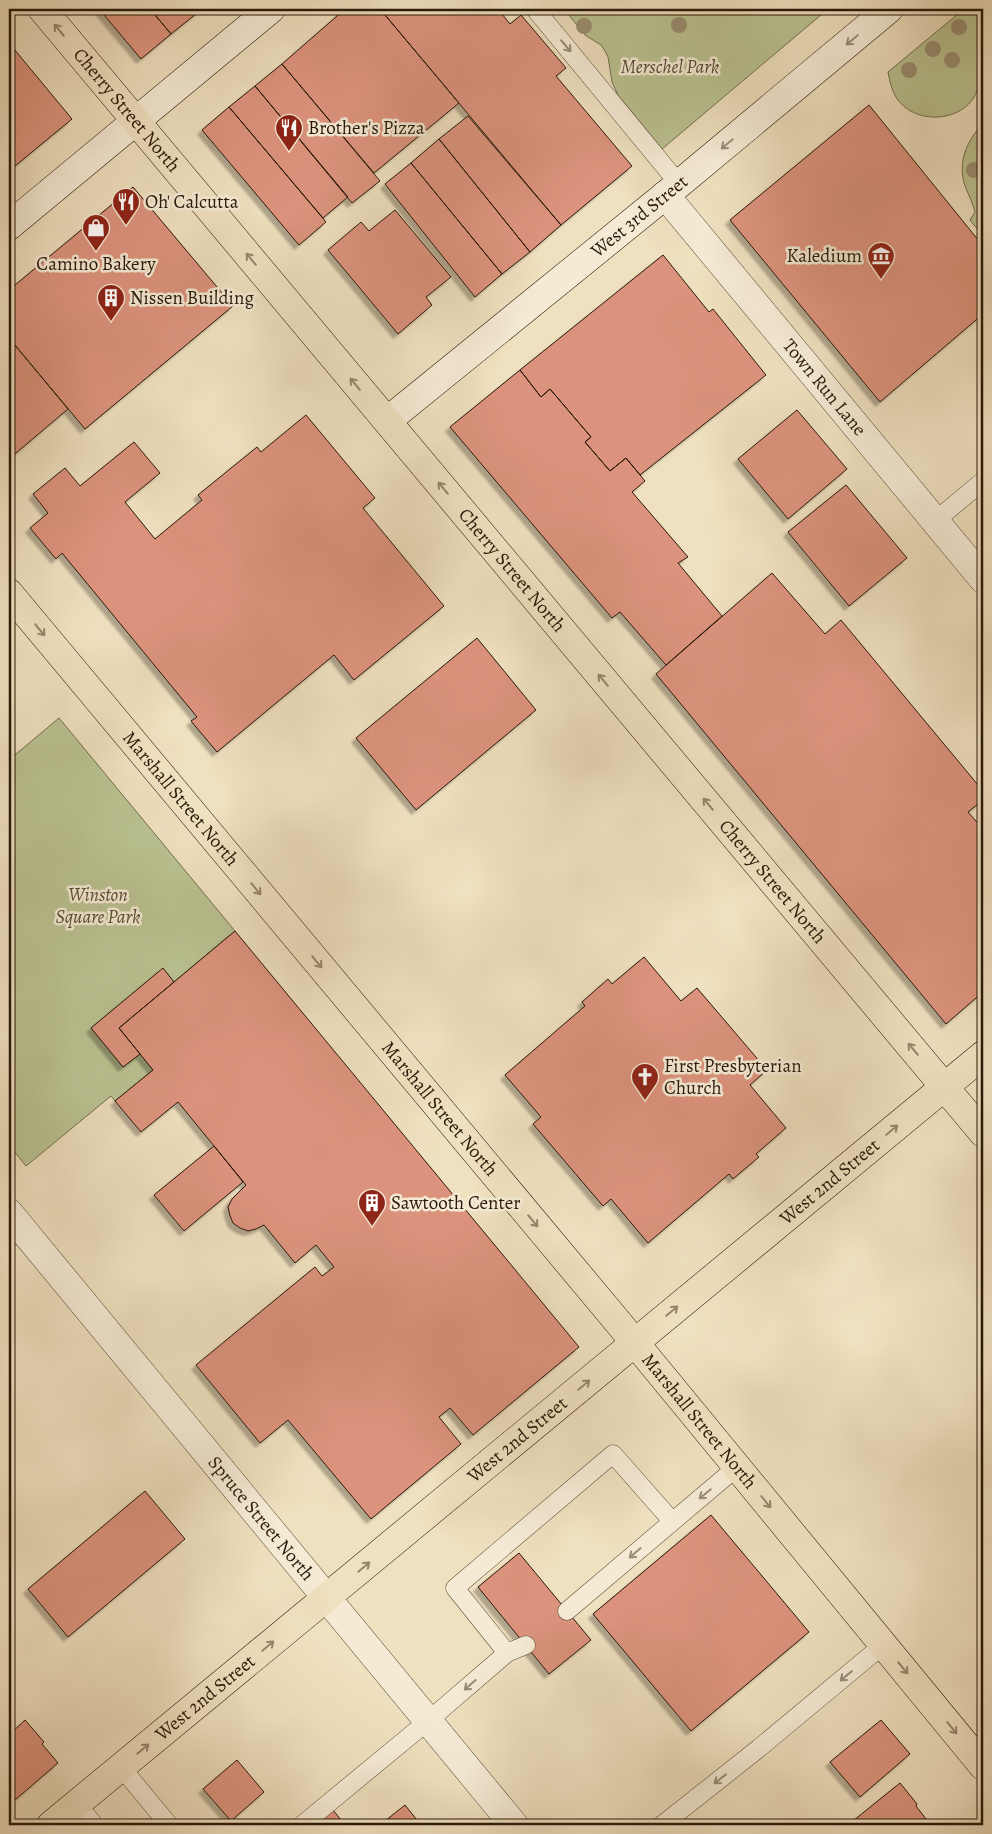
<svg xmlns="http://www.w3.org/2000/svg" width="992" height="1834" viewBox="0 0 992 1834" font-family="Alegreya,serif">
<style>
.green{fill:#bac291;stroke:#726d4d}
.building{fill:#dc937d;stroke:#291809;filter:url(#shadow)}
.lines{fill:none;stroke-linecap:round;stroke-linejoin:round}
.lane-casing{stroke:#5a4a36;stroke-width:19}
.street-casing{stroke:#5a4a36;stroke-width:29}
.secondary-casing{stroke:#291809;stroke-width:29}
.primary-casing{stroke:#291809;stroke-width:29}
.lane{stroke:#f5ebd5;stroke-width:18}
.street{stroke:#f5ebd5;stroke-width:28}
.secondary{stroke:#f5ebd5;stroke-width:28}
.primary{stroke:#efe0bf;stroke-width:28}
.tree{fill:#9a8e71}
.oneway{stroke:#96866d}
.oneway2{stroke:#998c79}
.labels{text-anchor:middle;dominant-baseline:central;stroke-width:5;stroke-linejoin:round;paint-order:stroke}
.park-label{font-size:19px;font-style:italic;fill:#544b32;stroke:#f5ebd5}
.street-label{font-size:19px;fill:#291809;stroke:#f5ebd5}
.poi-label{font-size:19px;fill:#291809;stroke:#f5ebd5;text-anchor:start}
</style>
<defs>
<filter id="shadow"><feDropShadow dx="-4.5" dy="4.5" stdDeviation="1" flood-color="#0004"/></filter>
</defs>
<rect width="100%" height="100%" fill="#efe0bf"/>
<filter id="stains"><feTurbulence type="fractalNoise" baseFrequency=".004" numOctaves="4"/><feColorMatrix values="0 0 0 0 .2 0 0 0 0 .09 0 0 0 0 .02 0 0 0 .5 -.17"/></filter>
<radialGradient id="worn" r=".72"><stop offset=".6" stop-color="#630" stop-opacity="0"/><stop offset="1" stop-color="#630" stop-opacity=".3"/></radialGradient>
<!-- green -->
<path class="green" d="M 564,9 L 828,9 L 662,149 L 618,95 L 612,82 L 608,57 L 605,51 L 601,45 L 585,35 Z
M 964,9 L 974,9 L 983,20 L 983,80 L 979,81 C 976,120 920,129 898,100 C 892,92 890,82 888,72 Z
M 983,123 L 983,236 L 970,220 L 975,212 C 973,203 968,194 965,186 C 957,162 967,141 983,123 Z
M 59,718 L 235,931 L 174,982 L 163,969 L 91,1028 L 123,1067 L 140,1054 L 153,1070 L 115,1101 L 111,1096 L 26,1166 L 9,1145 L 9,760 Z"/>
<!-- building -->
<path class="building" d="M 99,9 L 150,9 L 171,34 L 141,59 Z
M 150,9 L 202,9 L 171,34 Z
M 345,9 L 380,9 L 459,103 L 374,173 L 282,64 Z
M 380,9 L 498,9 L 510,24 L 521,15 L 566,68 L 556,76 L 632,166 L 561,225 Z
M 9,43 L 72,119 L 9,171 Z
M 282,64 L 380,181 L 352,203 L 255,86 Z
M 255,86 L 348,197 L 323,218 L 229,107 Z
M 869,105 L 983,246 L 983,314 L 880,402 L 730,220 Z
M 229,107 L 326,222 L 299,245 L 202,130 Z
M 468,116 L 561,225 L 530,252 L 439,139 Z
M 439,139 L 530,252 L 502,274 L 411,163 Z
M 411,163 L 502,274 L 475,297 L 385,184 Z
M 133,187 L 233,306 L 85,429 L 9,338 L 9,290 Z
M 395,210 L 451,277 L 426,297 L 432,305 L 398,334 L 328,250 L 361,222 L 369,231 Z
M 663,255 L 709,312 L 713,309 L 766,375 L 640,475 L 626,458 L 610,471 L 585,442 L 591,437 L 550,389 L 541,397 L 520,370 Z
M 9,338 L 68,409 L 9,459 Z
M 520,370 L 541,397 L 550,389 L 591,437 L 585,442 L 610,471 L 626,458 L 645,481 L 632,492 L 688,557 L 678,563 L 722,616 L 666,665 L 620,612 L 612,618 L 450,427 Z
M 797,410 L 847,469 L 788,519 L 738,459 Z
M 306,415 L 375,498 L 363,508 L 444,606 L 354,680 L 334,655 L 217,752 L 191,721 L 197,717 L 62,553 L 56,559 L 30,528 L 48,513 L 33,494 L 65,468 L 80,486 L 134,442 L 160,473 L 125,502 L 155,539 L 202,500 L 198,495 L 257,447 L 261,452 Z
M 846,485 L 907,558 L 849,606 L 788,532 Z
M 772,573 L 825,634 L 841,620 L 983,791 L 983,800 L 968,812 L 983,829 L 983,992 L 946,1024 L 656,674 Z
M 477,638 L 536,710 L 416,810 L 356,738 Z
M 235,931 L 579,1347 L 473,1435 L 450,1408 L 439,1417 L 461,1444 L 371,1519 L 288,1420 L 260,1443 L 196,1365 L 315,1267 L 322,1276 L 334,1267 L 316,1245 L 295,1263 L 264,1225 L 256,1229 L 248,1231 L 240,1228 L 233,1223 L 230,1216 L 228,1207 L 232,1199 L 246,1185 L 178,1102 L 141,1132 L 115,1101 L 153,1070 L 119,1028 Z
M 644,957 L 681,1001 L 697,988 L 767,1070 L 750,1085 L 786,1128 L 756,1154 L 759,1157 L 733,1179 L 729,1174 L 648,1243 L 611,1199 L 603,1206 L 533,1124 L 541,1117 L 505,1075 L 585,1006 L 582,1002 L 608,979 L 612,984 Z
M 163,968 L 174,982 L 119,1028 L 140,1054 L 123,1067 L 91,1028 Z
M 214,1146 L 243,1182 L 184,1231 L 154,1195 Z
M 145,1491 L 185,1539 L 68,1637 L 28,1589 Z
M 711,1515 L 809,1632 L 691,1731 L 593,1614 Z
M 519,1553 L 591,1640 L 549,1674 L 478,1587 Z
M 9,1668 L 14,1675 L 9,1679 Z
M 25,1720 L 44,1742 L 42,1744 L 58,1763 L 15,1800 L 9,1793 L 9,1735 Z
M 881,1720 L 910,1754 L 860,1797 L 830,1762 Z
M 237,1760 L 264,1792 L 231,1821 L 203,1789 Z
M 900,1783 L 917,1804 L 916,1806 L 926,1819 L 924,1821 L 928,1825 L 848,1825 Z
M 405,1805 L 421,1825 L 380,1825 Z
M 333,1810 L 345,1825 L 315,1825 Z"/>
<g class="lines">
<defs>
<path id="lane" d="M 535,9 L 679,184
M 935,521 L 983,481
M 567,1611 L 737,1467
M 507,1653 L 455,1588 L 613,1454 L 672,1521
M 121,1767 L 169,1825
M 77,1804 L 94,1825
M 302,1825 L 428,1721 L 507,1653 L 526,1645
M 662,1825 L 758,1749 L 883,1645"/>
<g id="street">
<path id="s1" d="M 665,195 L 983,579"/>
<path id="s2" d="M 9,1213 L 514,1825"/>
</g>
<g id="secondary">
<path d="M 9,226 L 271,9"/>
<path id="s3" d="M 387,421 L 679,184 L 889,9"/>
</g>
<g id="primary">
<path id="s4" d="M 42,9 L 983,1133"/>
<path id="s5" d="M 9,593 L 617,1321 L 983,1766"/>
<path id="s6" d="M 51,1825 L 983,1055"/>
</g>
</defs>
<!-- lane casing -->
<use href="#lane" class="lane-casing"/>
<!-- street casing -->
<use href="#street" class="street-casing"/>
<!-- secondary casing -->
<use href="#secondary" class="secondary-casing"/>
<!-- primary casing -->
<use href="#primary" class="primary-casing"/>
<!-- lane -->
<use href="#lane" class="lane"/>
<!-- street -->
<use href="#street" class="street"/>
<!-- secondary -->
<use href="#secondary" class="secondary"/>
<!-- primary -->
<use href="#primary" class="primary"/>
</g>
<!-- trees -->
<g class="tree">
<circle cx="679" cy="25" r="8"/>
<circle cx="584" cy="26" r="8"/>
<circle cx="959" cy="27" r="8"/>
<circle cx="933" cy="49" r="8"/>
<circle cx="952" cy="60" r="8"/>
<circle cx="909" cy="70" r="8"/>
<circle cx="974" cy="170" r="8"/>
</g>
<!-- one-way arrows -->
<defs><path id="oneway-shaft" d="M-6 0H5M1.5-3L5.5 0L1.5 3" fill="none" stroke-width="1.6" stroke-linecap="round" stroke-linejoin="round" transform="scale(1.25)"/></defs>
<g class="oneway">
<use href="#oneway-shaft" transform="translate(59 30) rotate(-130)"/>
<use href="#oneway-shaft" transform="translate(251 259) rotate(-130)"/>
<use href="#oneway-shaft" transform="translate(355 384) rotate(-130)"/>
<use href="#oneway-shaft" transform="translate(443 488) rotate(-130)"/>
<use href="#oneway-shaft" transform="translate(40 630) rotate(50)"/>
<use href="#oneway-shaft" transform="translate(603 680) rotate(-130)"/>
<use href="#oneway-shaft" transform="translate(708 804) rotate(-130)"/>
<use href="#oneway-shaft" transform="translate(256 889) rotate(50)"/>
<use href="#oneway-shaft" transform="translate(317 962) rotate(50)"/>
<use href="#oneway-shaft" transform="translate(913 1049) rotate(-130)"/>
<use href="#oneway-shaft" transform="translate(892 1130) rotate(-40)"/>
<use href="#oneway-shaft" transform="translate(533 1221) rotate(50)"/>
<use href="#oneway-shaft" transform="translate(672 1311) rotate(-40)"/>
<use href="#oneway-shaft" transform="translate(584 1385) rotate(-40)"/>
<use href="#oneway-shaft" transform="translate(766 1502) rotate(51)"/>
<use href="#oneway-shaft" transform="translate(364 1567) rotate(-40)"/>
<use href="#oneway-shaft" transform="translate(268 1646) rotate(-40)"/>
<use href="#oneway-shaft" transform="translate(903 1668) rotate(50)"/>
<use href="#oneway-shaft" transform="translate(952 1728) rotate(51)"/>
<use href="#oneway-shaft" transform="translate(143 1749) rotate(-40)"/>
</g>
<g class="oneway2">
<use href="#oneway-shaft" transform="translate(852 40) rotate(140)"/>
<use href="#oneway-shaft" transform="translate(566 46) rotate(50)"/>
<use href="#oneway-shaft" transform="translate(727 144) rotate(140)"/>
<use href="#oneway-shaft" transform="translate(705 1494) rotate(141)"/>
<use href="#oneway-shaft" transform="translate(635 1553) rotate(139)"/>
<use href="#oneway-shaft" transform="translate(846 1676) rotate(140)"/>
<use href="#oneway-shaft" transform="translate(470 1685) rotate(139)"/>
<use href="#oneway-shaft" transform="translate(720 1779) rotate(142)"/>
</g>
<!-- icons -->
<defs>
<symbol id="restaurant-pin" viewBox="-11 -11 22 30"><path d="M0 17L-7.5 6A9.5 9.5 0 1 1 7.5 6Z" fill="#8f2418" stroke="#f5ebd5"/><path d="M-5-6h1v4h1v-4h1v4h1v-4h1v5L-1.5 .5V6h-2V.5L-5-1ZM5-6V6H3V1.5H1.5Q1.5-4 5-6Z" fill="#fff"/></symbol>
<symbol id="shop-pin" viewBox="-11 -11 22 30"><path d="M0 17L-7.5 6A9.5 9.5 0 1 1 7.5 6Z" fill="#8f2418" stroke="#f5ebd5"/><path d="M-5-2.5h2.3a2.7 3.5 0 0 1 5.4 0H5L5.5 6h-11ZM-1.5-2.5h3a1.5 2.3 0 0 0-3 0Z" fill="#fff"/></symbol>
<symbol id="museum-pin" viewBox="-11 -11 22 30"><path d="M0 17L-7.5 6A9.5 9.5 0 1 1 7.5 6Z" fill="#8f2418" stroke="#f5ebd5"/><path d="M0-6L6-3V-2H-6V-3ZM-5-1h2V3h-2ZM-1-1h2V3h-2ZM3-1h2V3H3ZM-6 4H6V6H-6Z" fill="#fff"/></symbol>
<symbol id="building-pin" viewBox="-11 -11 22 30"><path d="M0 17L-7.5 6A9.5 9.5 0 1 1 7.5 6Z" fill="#8f2418" stroke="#f5ebd5"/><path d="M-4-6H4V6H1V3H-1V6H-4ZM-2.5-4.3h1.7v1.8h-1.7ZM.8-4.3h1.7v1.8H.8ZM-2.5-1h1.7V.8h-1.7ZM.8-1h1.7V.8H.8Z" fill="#fff"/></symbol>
<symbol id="church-pin" viewBox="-11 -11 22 30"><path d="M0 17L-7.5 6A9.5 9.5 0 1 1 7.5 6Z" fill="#8f2418" stroke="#f5ebd5"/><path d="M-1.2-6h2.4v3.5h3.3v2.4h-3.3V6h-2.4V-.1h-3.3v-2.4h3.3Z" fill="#fff"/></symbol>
</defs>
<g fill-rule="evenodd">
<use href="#restaurant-pin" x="273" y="112" width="32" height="43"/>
<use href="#restaurant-pin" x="110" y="186" width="32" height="43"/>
<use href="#shop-pin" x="80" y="212" width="32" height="43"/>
<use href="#museum-pin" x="865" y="240" width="32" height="43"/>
<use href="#building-pin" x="95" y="282" width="32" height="43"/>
<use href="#church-pin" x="629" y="1061" width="32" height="43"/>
<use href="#building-pin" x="356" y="1187" width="32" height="43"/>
</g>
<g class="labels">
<!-- park labels -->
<g class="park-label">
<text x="670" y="67">Merschel Park</text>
<text x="98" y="895">Winston<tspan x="98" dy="22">Square Park</tspan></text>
</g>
<!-- street labels -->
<g class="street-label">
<text stroke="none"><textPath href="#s4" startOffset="132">Cherry Street North</textPath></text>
<text stroke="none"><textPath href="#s3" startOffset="325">West 3rd Street</textPath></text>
<text stroke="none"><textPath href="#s1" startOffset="250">Town Run Lane</textPath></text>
<text stroke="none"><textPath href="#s4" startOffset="732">Cherry Street North</textPath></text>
<text stroke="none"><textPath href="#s5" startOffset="268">Marshall Street North</textPath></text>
<text stroke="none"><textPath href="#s4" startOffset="1138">Cherry Street North</textPath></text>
<text stroke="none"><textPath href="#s5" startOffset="672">Marshall Street North</textPath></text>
<text stroke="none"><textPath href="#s6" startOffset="1010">West 2nd Street</textPath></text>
<text stroke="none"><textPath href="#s5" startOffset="1078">Marshall Street North</textPath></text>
<text stroke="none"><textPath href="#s6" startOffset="605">West 2nd Street</textPath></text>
<text stroke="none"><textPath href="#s2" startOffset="396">Spruce Street North</textPath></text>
<text stroke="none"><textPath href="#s6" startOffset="200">West 2nd Street</textPath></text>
</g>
<!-- poi labels -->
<g class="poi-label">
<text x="308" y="128">Brother's Pizza</text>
<text x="145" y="202">Oh' Calcutta</text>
<text x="862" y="256" text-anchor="end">Kaledium</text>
<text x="96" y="264" text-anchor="middle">Camino Bakery</text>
<text x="130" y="298">Nissen Building</text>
<text x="664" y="1066">First Presbyterian<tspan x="664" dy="22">Church</tspan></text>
<text x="391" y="1203">Sawtooth Center</text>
</g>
</g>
<!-- margin -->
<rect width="992" height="1834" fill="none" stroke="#efe0bf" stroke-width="30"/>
<rect x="10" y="10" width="972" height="1814" fill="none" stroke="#291809" stroke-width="2.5"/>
<rect x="15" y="15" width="962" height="1804" fill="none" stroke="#291809"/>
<rect width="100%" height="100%" filter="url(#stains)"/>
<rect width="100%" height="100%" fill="url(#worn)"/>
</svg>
